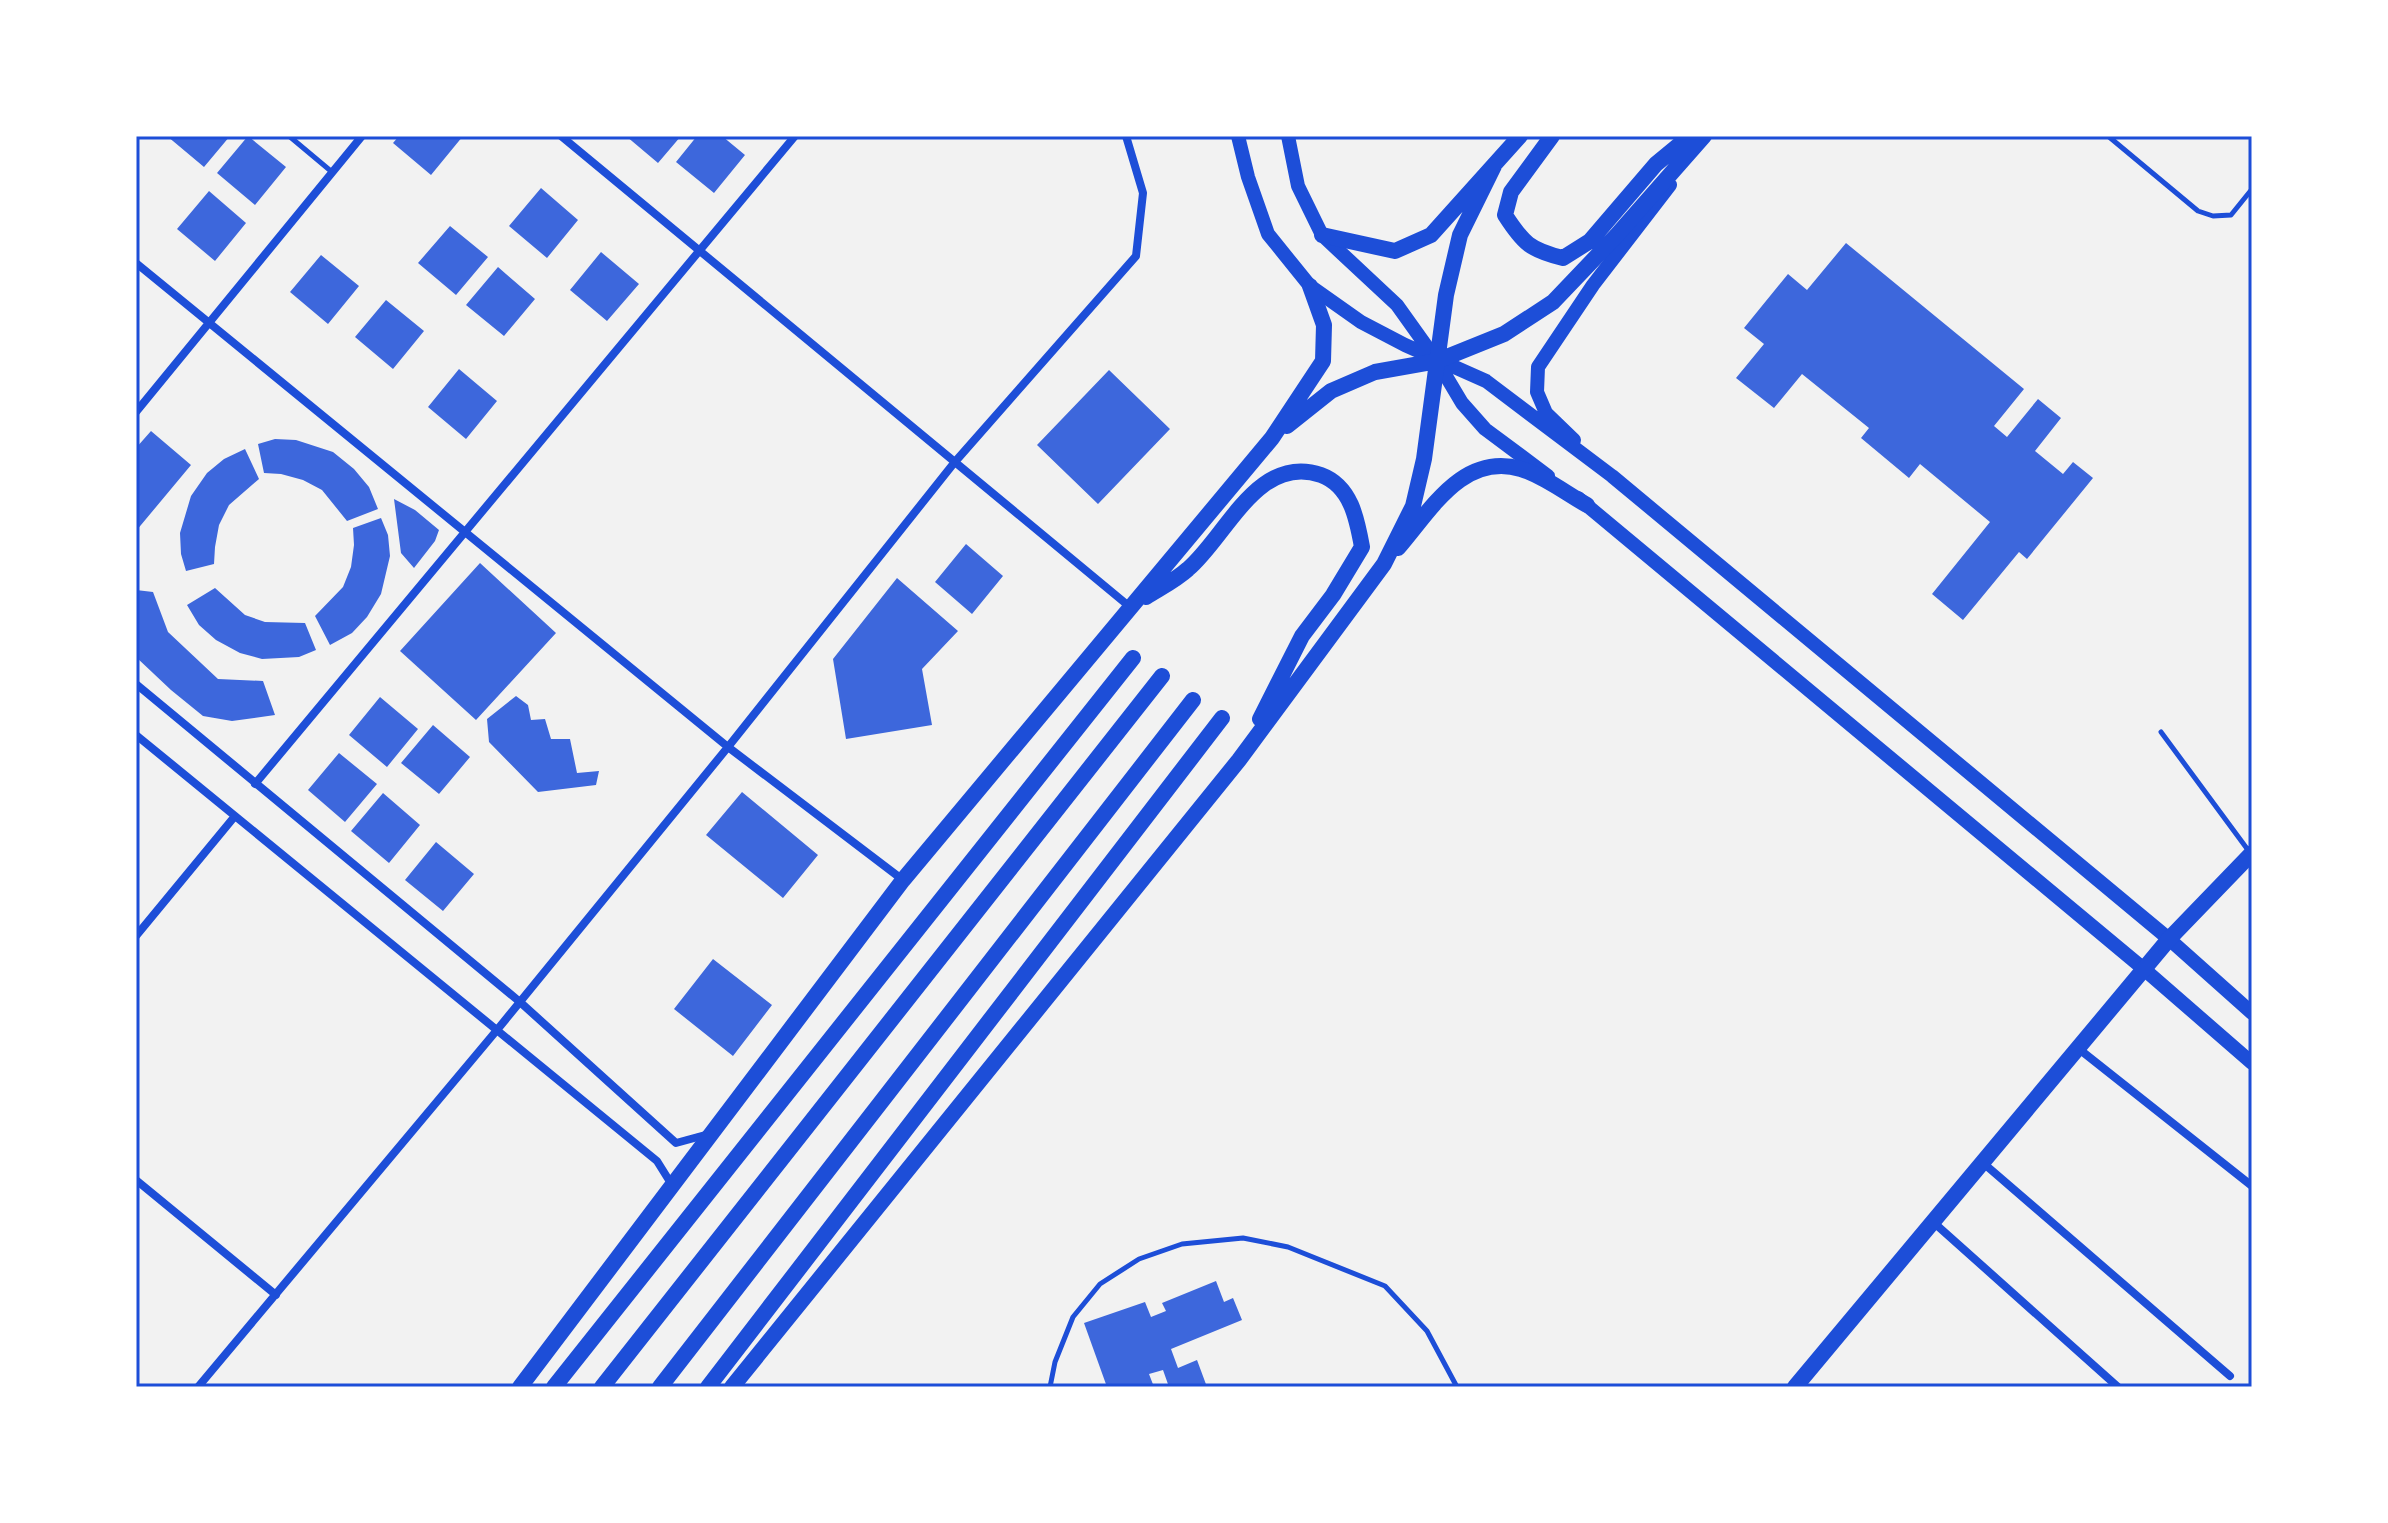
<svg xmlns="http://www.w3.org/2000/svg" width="2388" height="1523" viewBox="0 0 2388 1523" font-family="Helvetica,sans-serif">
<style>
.building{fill:#3d67dc}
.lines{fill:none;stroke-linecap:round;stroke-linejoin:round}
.service{stroke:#1d4ed8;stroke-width:5}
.minor{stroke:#1d4ed8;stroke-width:8}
.secondary{stroke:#1d4ed8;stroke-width:14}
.primary{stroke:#1d4ed8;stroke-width:16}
.neatline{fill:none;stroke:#1d4ed8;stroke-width:3}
</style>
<rect width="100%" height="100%" fill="#f2f2f2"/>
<!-- building -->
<path class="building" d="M 167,136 L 230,136 L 204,167 Z
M 248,136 L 286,167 L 255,205 L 217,173 Z
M 399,136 L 463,136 L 431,175 L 393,143 Z
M 626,136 L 681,136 L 658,163 Z
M 697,136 L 722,136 L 745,155 L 714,193 L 676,162 Z
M 541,188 L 578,220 L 547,258 L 509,226 Z
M 209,191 L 246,223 L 215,261 L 177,229 Z
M 450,226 L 488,257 L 456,295 L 418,263 Z
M 1846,243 L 2024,389 L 1994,426 L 2007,437 L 2038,399 L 2061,418 L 2035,451 L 2063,474 L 2073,462 L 2093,478 L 2027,559 L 2019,552 L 1963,620 L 1932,594 L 1990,522 L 1920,464 L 1909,478 L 1861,438 L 1869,428 L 1802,374 L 1774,408 L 1736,378 L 1764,344 L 1744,328 L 1788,274 L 1807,290 Z
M 601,252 L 639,284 L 607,321 L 570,290 Z
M 321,255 L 359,286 L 328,324 L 290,292 Z
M 498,267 L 535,299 L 504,336 L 466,305 Z
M 386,300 L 424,331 L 393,369 L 355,337 Z
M 459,369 L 497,401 L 466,439 L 428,407 Z
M 1109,370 L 1170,429 L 1098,504 L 1037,445 Z
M 151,431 L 191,465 L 136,531 L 136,448 Z
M 275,439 L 296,440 L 333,452 L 354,469 L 369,487 L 378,509 L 347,521 L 322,490 L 303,480 L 281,474 L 264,473 L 258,444 Z
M 245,449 L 259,479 L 229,505 L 219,525 L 215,547 L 214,564 L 186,571 L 181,554 L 180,533 L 191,496 L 207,473 L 224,459 Z
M 394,499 L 415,510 L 439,530 L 435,541 L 414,568 L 401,553 Z
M 381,518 L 388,535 L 390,556 L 381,594 L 367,617 L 352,633 L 330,645 L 315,616 L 343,587 L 351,567 L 354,545 L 353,528 Z
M 966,544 L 1003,576 L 972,614 L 935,582 Z
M 480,563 L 556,633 L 476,720 L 400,651 Z
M 897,578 L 958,631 L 922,669 L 932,725 L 846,739 L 833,659 Z
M 215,588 L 245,615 L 265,622 L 305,623 L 316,650 L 299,657 L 262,659 L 240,653 L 216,640 L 199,625 L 187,605 Z
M 136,590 L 153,592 L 168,632 L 218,679 L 263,681 L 275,715 L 232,721 L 203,716 L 171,690 L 136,657 Z
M 516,696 L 528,705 L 531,720 L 545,719 L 551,739 L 570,739 L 577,773 L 599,771 L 596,785 L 538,792 L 489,742 L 487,719 Z
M 380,697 L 418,729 L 387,767 L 349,735 Z
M 433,725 L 470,757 L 439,794 L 401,763 Z
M 339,753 L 377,784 L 345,822 L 308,790 Z
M 742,792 L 818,855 L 783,898 L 706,835 Z
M 383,793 L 420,825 L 389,863 L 351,831 Z
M 436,842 L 474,874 L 443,911 L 405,880 Z
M 713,959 L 772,1005 L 733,1056 L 674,1009 Z
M 1216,1281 L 1224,1302 L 1233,1298 L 1242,1320 L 1171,1349 L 1178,1368 L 1197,1360 L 1207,1387 L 1169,1387 L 1163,1370 L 1149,1374 L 1154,1387 L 1107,1387 L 1084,1323 L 1145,1302 L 1151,1317 L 1166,1311 L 1162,1303 Z"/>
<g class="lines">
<!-- service -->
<path class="service" d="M 289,136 L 332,172
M 2108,136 L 2198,211 L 2213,216 L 2231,215 L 2252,189
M 2161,732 L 2248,850
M 1050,1387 L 1055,1362 L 1073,1317 L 1100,1284 L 1139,1259 L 1182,1244 L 1243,1238 L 1288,1247 L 1385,1286 L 1427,1331 L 1457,1387
M 2250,1387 L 2252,1385"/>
<!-- minor -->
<path class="minor" d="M 561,136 L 1130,607
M 136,263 L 728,747 L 903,880
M 136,412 L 362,136
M 136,684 L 520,1002 L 676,1143 L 709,1134
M 136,735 L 657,1161 L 672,1185
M 255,784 L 795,136
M 136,936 L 235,816
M 2079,1049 L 2252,1186
M 1982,1162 L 2230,1376
M 136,1180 L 276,1295
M 1932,1221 L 2118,1387
M 198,1387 L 497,1030 L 728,747 L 954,463 L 1136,256 L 1143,193 L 1126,136"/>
<!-- secondary -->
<path class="secondary" d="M 1238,136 L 1248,177 L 1268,234 L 1310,286 L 1361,322 L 1405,345 L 1486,381 L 1612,476 L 2169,939 L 2252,1013
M 1288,136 L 1298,186 L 1322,235 L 1397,305 L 1437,361 L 1462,403 L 1485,429 L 1548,476
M 1574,440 L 1546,413 L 1537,392 L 1538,367 L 1593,285 L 1670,185
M 1578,498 L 2145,970 L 2252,1063"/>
<!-- primary -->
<path class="primary" d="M 1552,136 L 1511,192 L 1505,215 C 1523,243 1530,250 1563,258 L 1590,241 L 1656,164 L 1690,136
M 1322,235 L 1395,251 L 1431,235 L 1520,136
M 1287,426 L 1331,391 L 1375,372 L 1437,361 L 1504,334 L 1553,302 L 1616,236 L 1704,136
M 1398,548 C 1431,510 1463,452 1521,469 C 1544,476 1567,494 1587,505
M 1146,597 C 1160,588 1176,580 1188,569 C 1226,537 1258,453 1321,475 C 1351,486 1357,519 1362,547 L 1333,595 L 1302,636 L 1260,719
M 520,1387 L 903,880 L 1272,438 L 1323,361 L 1324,325 L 1310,286
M 554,1387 L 1133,658
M 602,1387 L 1162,676
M 660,1387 L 1193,700
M 708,1387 L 1222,718
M 732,1387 L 1239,760 L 1384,564 L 1413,506 L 1424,459 L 1446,295 L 1460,235 L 1494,166
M 1795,1387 L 2169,939 L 2252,853"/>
</g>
<!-- border -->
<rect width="2388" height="1523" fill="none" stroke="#ffffff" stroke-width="276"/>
<rect x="138" y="138" width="2112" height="1247" class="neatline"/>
</svg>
